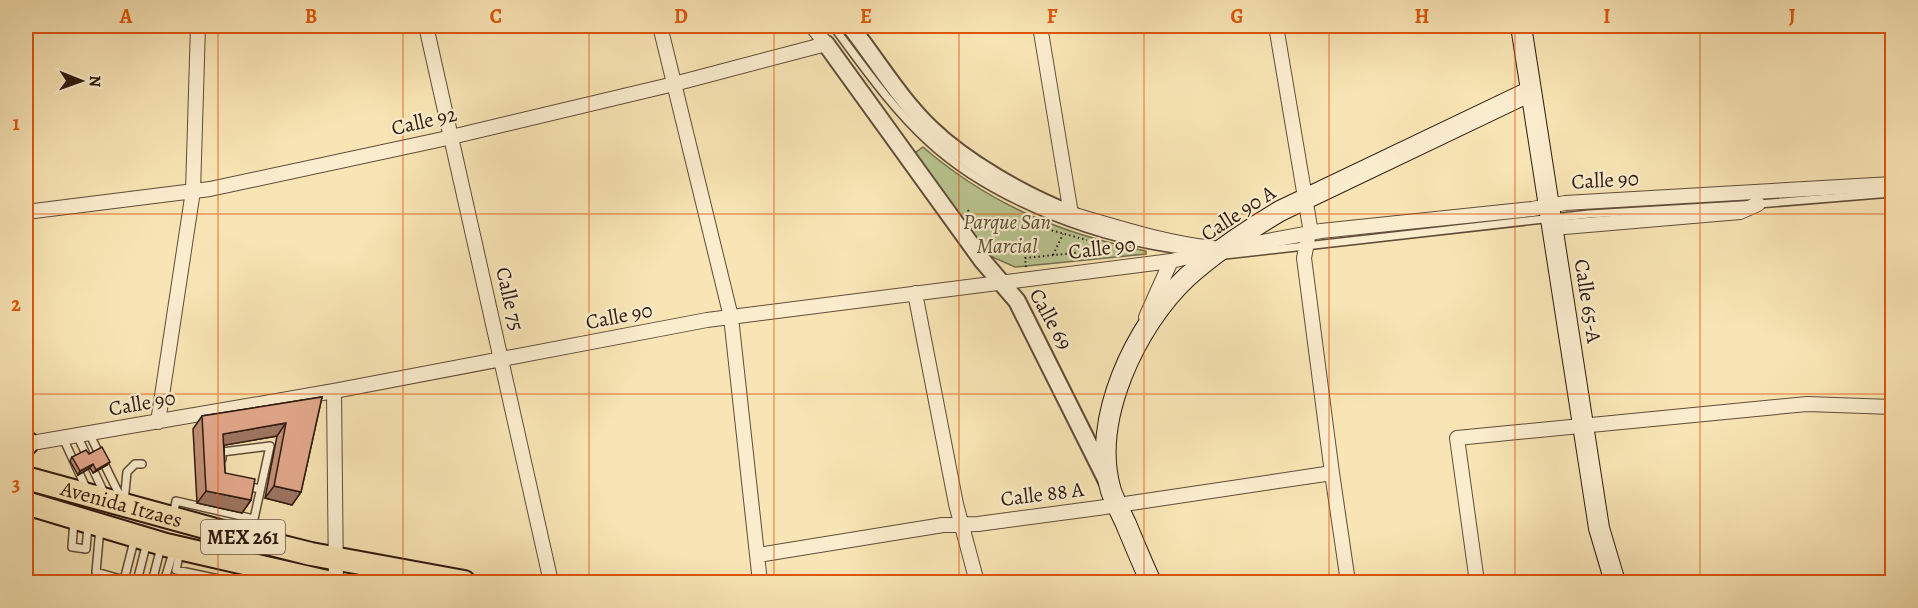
<svg xmlns="http://www.w3.org/2000/svg" width="1918" height="608" viewBox="0 0 1918 608" font-family="Alegreya,serif">
<style>
.green{fill:#b9c590;stroke:#74704f;stroke-width:1.5}
.lines{fill:none;stroke-linecap:round;stroke-linejoin:round}
.service-casing{stroke:#604c38;stroke-width:10}
.minor-casing{stroke:#604c38;stroke-width:16}
.tertiary-casing{stroke:#604c38;stroke-width:20}
.secondary-casing{stroke:#2e1a0e;stroke-width:22}
.primary-casing{stroke:#2e1a0e;stroke-width:26}
.path{stroke:#2e1a0e;stroke-width:2;stroke-dasharray:1.5 3;stroke-linecap:butt}
.service{stroke:#faedce;stroke-width:7}
.minor{stroke:#faedce;stroke-width:14}
.tertiary{stroke:#faedce;stroke-width:16}
.secondary{stroke:#faedce;stroke-width:20}
.primary{stroke:#f8e4b4;stroke-width:22}
.wall{fill:#c29078;stroke:#2e1a0e;stroke-width:1.5}
.shaded-wall{fill:#9e7561;stroke:#2e1a0e;stroke-width:1.5}
.building{fill:#e2a78b;stroke:#2e1a0e;stroke-width:1.5}
.grid{fill:none;stroke:#df560c;stroke-width:1.5;stroke-opacity:0.55}
.labels{text-anchor:middle;dominant-baseline:central;stroke-width:4.5;stroke-linejoin:round;paint-order:stroke}
.shield{fill:#faedce;stroke:#6b5948;stroke-width:1.5}
.shield-label{font-size:20px;font-weight:bold;fill:#2e1a0e}
.street-label{font-size:21px;fill:#2e1a0e;stroke:#faedce}
.park-label{font-size:21px;font-style:italic;fill:#584d35;stroke:#faedce}
.neatline{fill:none;stroke:#df560c;stroke-width:2}
.grid-label{font-size:20px;text-anchor:middle;font-weight:bold;fill:#df560c}
</style>
<rect width="100%" height="100%" fill="#f8e4b4"/>
<filter id="stains"><feTurbulence type="fractalNoise" baseFrequency=".00333" numOctaves="4"/><feColorMatrix values="0 0 0 0 .2 0 0 0 0 .09 0 0 0 0 .02 0 0 0 .5 -.17"/></filter>
<radialGradient id="worn" r=".72"><stop offset=".6" stop-color="#630" stop-opacity="0"/><stop offset="1" stop-color="#630" stop-opacity=".3"/></radialGradient>
<!-- green -->
<path class="green" d="M 923,147 C 989,204 1061,234 1146,251 L 1146,254 L 1015,267 L 990,256 L 915,153 Z"/>
<g class="lines">
<defs>
<path id="service" d="M 833,26 C 863,66 891,107 929,142 C 994,202 1102,241 1190,251
M 1225,255 L 1589,214 L 1758,204 L 1892,193
M 89,433 L 121,498
M 77,435 L 105,495
M 63,438 L 87,490
M 222,459 L 222,452 L 270,446 L 254,519
M 247,486 L 260,489
M 124,502 L 127,472 L 135,464 L 142,464
M 173,516 L 176,501 L 254,519 L 250,535
M 74,520 L 72,547 L 86,549 L 88,526
M 100,528 L 96,572 L 124,580 L 134,541
M 180,551 L 176,570 L 233,582
M 141,582 L 137,581 L 147,542
M 152,582 L 161,547
M 164,582 L 174,549"/>
<path id="minor" d="M 426,26 L 551,582
M 660,26 L 731,317 L 760,582
M 1040,26 L 1071,214 C 1117,227 1165,243 1213,248
M 1276,26 L 1310,227 L 1304,258 L 1332,473 L 1348,582
M 26,212 L 210,189 L 443,139 L 674,84 L 826,44 L 812,26
M 1553,228 L 1740,212 L 1758,204
M 915,293 L 956,504 L 977,582
M 1146,317 L 1171,261
M 334,391 L 336,582
M 158,422 L 193,191 L 198,26
M 26,444 L 334,391 L 707,320 L 1171,261 L 1224,249 L 1321,231 L 1532,209 L 1565,203 L 1892,184
M 758,555 L 943,525 L 978,524 L 1098,508 L 1332,473
M 1477,582 L 1457,438 L 1807,404 L 1892,407"/>
<path id="tertiary" d="M 850,26 C 876,59 899,98 930,128 C 966,163 1025,196 1071,214
M 826,44 L 982,260 L 1017,301 L 1107,481"/>
<path id="secondary" d="M 1521,26 L 1599,528 L 1615,582
M 1151,582 C 1142,563 1134,543 1126,524 C 1121,513 1115,502 1111,491 C 1090,420 1136,325 1187,277 C 1215,252 1248,230 1280,211 L 1531,91"/>
<g id="primary">
<path d="M 26,444 L 27,443"/>
<path id="s1" d="M 26,478 L 223,532 L 311,554 L 464,582"/>
<path d="M 26,503 L 166,545 L 327,582"/>
</g>
</defs>
<!-- service casing -->
<use href="#service" class="service-casing"/>
<!-- minor casing -->
<use href="#minor" class="minor-casing"/>
<!-- tertiary casing -->
<use href="#tertiary" class="tertiary-casing"/>
<!-- secondary casing -->
<use href="#secondary" class="secondary-casing"/>
<!-- primary casing -->
<use href="#primary" class="primary-casing"/>
<!-- path -->
<path class="path" d="M 968,210 L 972,218
M 1043,228 L 1087,240
M 1053,255 L 1063,234
M 1026,267 L 1025,258 L 1104,250 L 1104,245"/>
<!-- service -->
<use href="#service" class="service"/>
<!-- minor -->
<use href="#minor" class="minor"/>
<!-- tertiary -->
<use href="#tertiary" class="tertiary"/>
<!-- secondary -->
<use href="#secondary" class="secondary"/>
<!-- primary -->
<use href="#primary" class="primary"/>
</g>
<!-- wall -->
<path class="wall" d="M 322,397 L 301,492 L 292,505 L 265,498 L 277,436 L 224,445 L 225,473 L 251,500 L 242,513 L 197,503 L 193,429 L 202,416 Z
M 89,454 L 107,465 L 93,473 L 90,468 L 78,475 L 70,461 L 72,457 Z"/>
<!-- shaded-wall -->
<path class="shaded-wall" d="M 286,423 L 277,436 L 214,447 L 223,434 Z
M 110,462 L 107,465 L 93,473 L 96,470 Z
M 93,464 L 90,468 L 78,475 L 80,471 Z
M 274,486 L 301,492 L 292,505 L 265,498 Z
M 206,491 L 251,500 L 242,513 L 197,503 Z"/>
<!-- building -->
<path class="building" d="M 322,397 L 301,492 L 274,486 L 286,423 L 223,434 L 225,473 L 255,479 L 251,500 L 206,491 L 202,416 Z
M 102,447 L 110,462 L 96,470 L 93,464 L 80,471 L 72,457 L 86,450 L 89,454 Z"/>
<!-- grid -->
<path class="grid" d="M 218,26 L 218,582M 403,26 L 403,582M 589,26 L 589,582M 774,26 L 774,582M 959,26 L 959,582M 1144,26 L 1144,582M 1329,26 L 1329,582M 1515,26 L 1515,582M 1700,26 L 1700,582M 26,214 L 1892,214M 26,394 L 1892,394"/>
<g class="labels">
<!-- shield labels -->
<rect class="shield" x="201" y="520" width="84" height="34" rx="4.5"/>
<g class="shield-label">
<text x="243" y="537">MEX 261</text>
</g>
<!-- street labels -->
<g class="street-label">
<text transform="translate(424 121) rotate(-13)">Calle 92</text>
<text transform="translate(1605 180) rotate(-3)">Calle 90</text>
<text transform="translate(1238 213) rotate(-33)">Calle 90 A</text>
<text transform="translate(1102 248) rotate(-7)">Calle 90</text>
<text transform="translate(510 299) rotate(77)">Calle 75</text>
<text transform="translate(1588 301) rotate(81)">Calle 65-A</text>
<text transform="translate(619 316) rotate(-11)">Calle 90</text>
<text transform="translate(1051 319) rotate(61)">Calle 69</text>
<text transform="translate(142 403) rotate(-10)">Calle 90</text>
<text transform="translate(1042 494) rotate(-7)">Calle 88 A</text>
<text stroke="none"><textPath href="#s1" startOffset="99">Avenida Itzaes</textPath></text>
</g>
<!-- park labels -->
<g class="park-label">
<text x="1007" y="222">Parque San<tspan x="1007" dy="24">Marcial</tspan></text>
</g>
</g>
<!-- margin -->
<rect width="1918" height="608" fill="none" stroke="#f8e4b4" stroke-width="66"/>
<!-- north arrow -->
<g transform="translate(81 81) rotate(91)" stroke="#faedce" stroke-width="4.5" paint-order="stroke">
<path d="M0-4.5L10 22L0 15L-10 22Z" fill="#2e1a0e"/>
<text y="-9" font-size="16" font-weight="bold" text-anchor="middle" fill="#2e1a0e">N</text>
</g>
<rect x="33" y="33" width="1852" height="542" class="neatline"/>
<g class="grid-label">
<text x="126" y="23">A</text>
<text x="311" y="23">B</text>
<text x="496" y="23">C</text>
<text x="681" y="23">D</text>
<text x="866" y="23">E</text>
<text x="1052" y="23">F</text>
<text x="1237" y="23">G</text>
<text x="1422" y="23">H</text>
<text x="1607" y="23">I</text>
<text x="1792" y="23">J</text>
<text x="16" y="130">1</text>
<text x="16" y="311">2</text>
<text x="16" y="491">3</text>
</g>
<rect width="100%" height="100%" filter="url(#stains)"/>
<rect width="100%" height="100%" fill="url(#worn)"/>
</svg>
